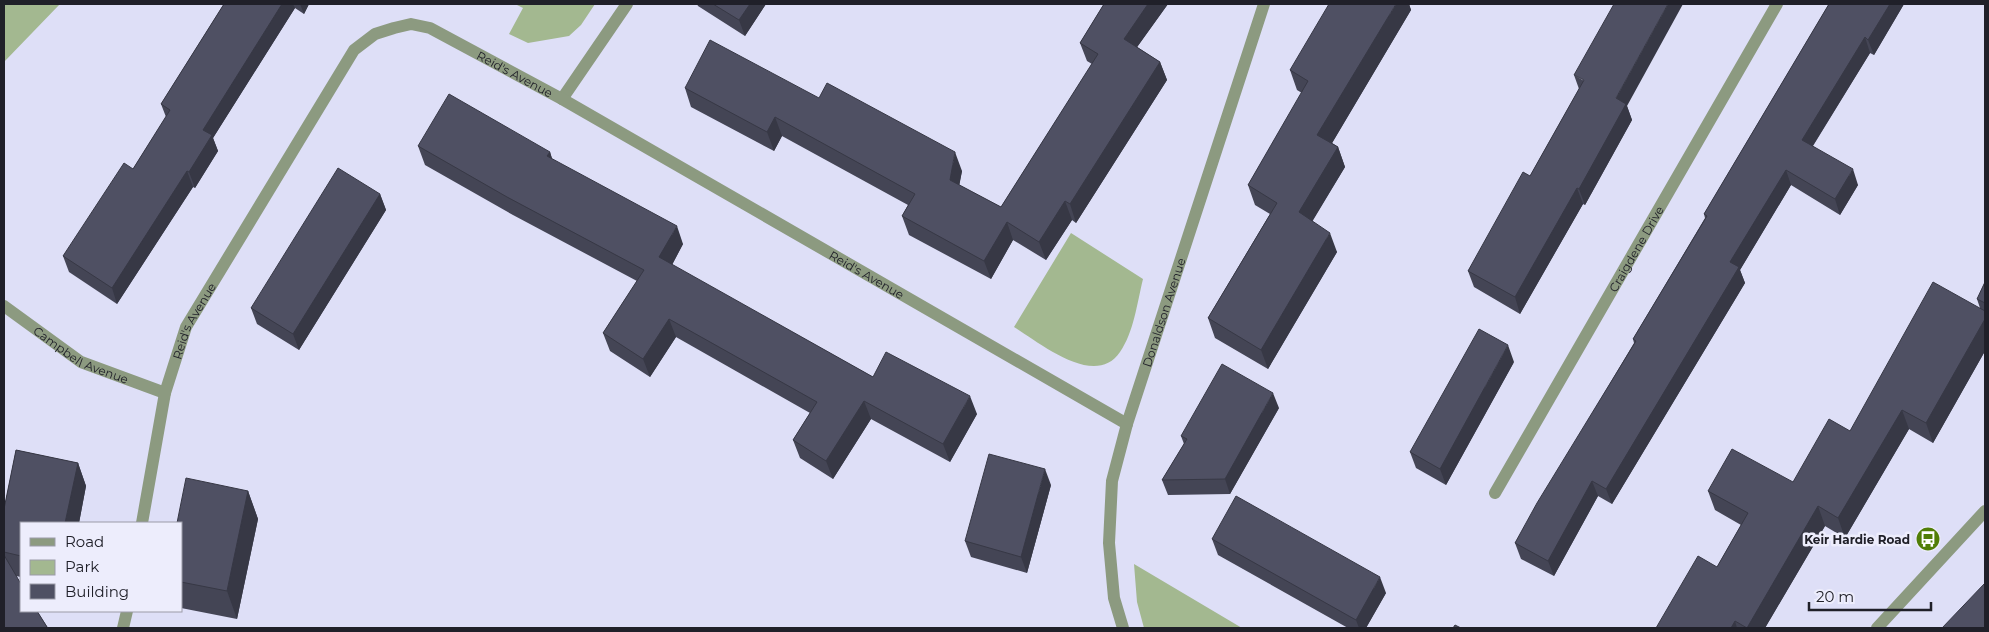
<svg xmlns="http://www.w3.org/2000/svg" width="1989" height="632" viewBox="0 0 1989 632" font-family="Montserrat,sans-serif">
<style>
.green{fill:#a3b890}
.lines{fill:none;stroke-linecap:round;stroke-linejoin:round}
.street{stroke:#8c9a80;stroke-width:12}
.wall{fill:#444555}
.shaded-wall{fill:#373845}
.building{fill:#4f5063;stroke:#373845}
.labels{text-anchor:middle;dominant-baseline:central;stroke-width:5;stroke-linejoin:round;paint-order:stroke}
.street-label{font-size:12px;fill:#202029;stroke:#ededfc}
.poi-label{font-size:12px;font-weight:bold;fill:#202029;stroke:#ededfc;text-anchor:end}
</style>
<rect width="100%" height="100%" fill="#dedff7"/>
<!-- green -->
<path class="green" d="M 4,4 L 60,4 L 4,62 Z
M 515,4 L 595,4 L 581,25 L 569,36 L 528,43 L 509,34 L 523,8 Z
M 1071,233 L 1143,279 C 1137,303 1134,332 1120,352 C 1095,389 1040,343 1014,327 Z
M 1134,564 L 1242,628 L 1144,628 L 1137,602 Z"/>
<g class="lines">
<!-- street -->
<g class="street">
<path d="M 562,99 L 627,4"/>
<path id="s1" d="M 4,306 L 81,362 L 165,393"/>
<path id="s2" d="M 1495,493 L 1777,4"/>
<path id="s3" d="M 142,523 L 165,393 L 186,327 L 354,50 L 375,34 L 394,28 L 411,24 L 430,28 L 562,99 L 1127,424"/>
<path d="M 123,628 L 127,611"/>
<path id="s4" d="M 1123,628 L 1114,598 L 1109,543 L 1112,481 L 1127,424 L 1264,4"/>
<path d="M 1877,628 L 1985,511"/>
</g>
</g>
<!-- wall -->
<path class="wall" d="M 224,4 L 309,4 L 304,14 L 295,8 L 213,138 L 218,151 L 195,188 L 193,187 L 117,304 L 69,272 L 63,256 L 133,169 L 166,117 L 161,104 Z
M 697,4 L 766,4 L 745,36 L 698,6 Z
M 1104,4 L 1168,4 L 1137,47 L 1160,62 L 1167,80 L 1076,223 L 1072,220 L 1046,260 L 1013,240 L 991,279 L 909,235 L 902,216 L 908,205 L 782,136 L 774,151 L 691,107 L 685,88 L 819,98 L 962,171 L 959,185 L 1001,207 L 1092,64 L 1087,61 L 1080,43 Z
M 1409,4 L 1411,10 L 1332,143 L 1338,147 L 1345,167 L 1312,221 L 1337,252 L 1268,369 L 1215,338 L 1208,318 L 1270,214 L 1255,205 L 1248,185 L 1302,93 L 1297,90 L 1290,70 Z
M 1829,4 L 1904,4 L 1874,55 L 1870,53 L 1813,146 L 1858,185 L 1840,215 L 1791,185 L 1740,270 L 1745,283 L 1612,504 L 1598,496 L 1554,576 L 1521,559 L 1515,543 L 1634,343 L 1633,339 L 1705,218 L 1704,214 Z
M 1574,75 L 1627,106 L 1632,120 L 1585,205 L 1583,204 L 1520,314 L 1474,287 L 1468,271 L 1530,176 L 1579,89 Z
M 418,146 L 550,152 L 552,159 L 683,244 L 672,265 L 873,377 L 977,414 L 950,462 L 871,419 L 833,479 L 800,458 L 793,440 L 810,413 L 676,337 L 650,377 L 610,351 L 603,333 L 637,281 L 513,215 L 425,165 Z
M 380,194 L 386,210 L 299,350 L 257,324 L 251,308 Z
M 1985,282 L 1985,351 L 1933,443 L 1909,429 L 1845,538 L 1825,526 L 1765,628 L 1656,628 L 1717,567 L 1741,525 L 1715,510 L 1708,491 L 1793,482 L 1850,431 L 1980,308 L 1977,299 Z
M 1514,362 L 1446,485 L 1416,468 L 1410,452 Z
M 1279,408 L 1230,494 L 1168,495 L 1162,480 L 1184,444 L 1181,436 Z
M 16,450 L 78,463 L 86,486 L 79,523 L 21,523 L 21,577 L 16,576 L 21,584 L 21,611 L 37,611 L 48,628 L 4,628 L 4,509 Z
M 1051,485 L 1027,573 L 971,557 L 965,541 Z
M 248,491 L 258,519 L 237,619 L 181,608 L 181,523 Z
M 1212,539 L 1386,593 L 1366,628 L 1348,628 L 1218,555 Z"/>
<!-- shaded-wall -->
<path class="shaded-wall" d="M 282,4 L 293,4 L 295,8 L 213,138 L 218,151 L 195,188 L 189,172 L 203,130 Z
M 300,4 L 309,4 L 304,14 Z
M 750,4 L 766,4 L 745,36 L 739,20 Z
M 1148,4 L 1168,4 L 1130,57 L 1124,39 Z
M 1396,4 L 1409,4 L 1411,10 L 1325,155 L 1317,135 Z
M 1668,4 L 1683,4 L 1627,106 L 1632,120 L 1585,205 L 1579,189 L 1616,98 Z
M 1890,4 L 1904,4 L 1874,55 L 1868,40 Z
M 1865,37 L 1870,53 L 1807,155 L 1802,140 Z
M 1160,62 L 1167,80 L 1076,223 L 1070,204 Z
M 775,117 L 782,136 L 774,151 L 767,132 Z
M 1338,147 L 1345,167 L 1306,232 L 1299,212 Z
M 550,152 L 556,171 L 547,156 Z
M 955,152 L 962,171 L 957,198 L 950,180 Z
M 1853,169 L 1858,185 L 1840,215 L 1835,199 Z
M 1786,170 L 1791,185 L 1740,270 L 1745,283 L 1612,504 L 1606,489 L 1730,262 Z
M 187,171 L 193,187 L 117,304 L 112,288 Z
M 1577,188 L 1583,204 L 1520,314 L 1515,297 Z
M 380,194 L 386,210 L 299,350 L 293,334 Z
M 1065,201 L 1072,220 L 1046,260 L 1039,242 Z
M 1007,222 L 1013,240 L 991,279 L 984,261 Z
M 677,226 L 683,244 L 666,276 L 659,257 Z
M 1330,233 L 1337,252 L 1268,369 L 1261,350 Z
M 669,319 L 676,337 L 650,377 L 643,359 Z
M 1985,319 L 1985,351 L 1933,443 L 1926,423 Z
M 1508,345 L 1514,362 L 1446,485 L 1440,469 Z
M 1273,393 L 1279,408 L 1230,494 L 1225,479 Z
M 970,396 L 977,414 L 950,462 L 943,444 Z
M 864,401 L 871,419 L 833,479 L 826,461 Z
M 1902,410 L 1909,429 L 1845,538 L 1838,518 Z
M 78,463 L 86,486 L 79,523 L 65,523 Z
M 1045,469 L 1051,485 L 1027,573 L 1021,557 Z
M 1592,481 L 1598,496 L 1554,576 L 1548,561 Z
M 248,491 L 258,519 L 237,619 L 227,591 Z
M 1818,506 L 1825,526 L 1765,628 L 1747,628 Z
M 1380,577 L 1386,593 L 1366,628 L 1359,628 L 1356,620 Z
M 1735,621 L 1737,628 L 1731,628 Z"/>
<!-- building -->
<path class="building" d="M 224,4 L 282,4 L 203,130 L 212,135 L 189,172 L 187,171 L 112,288 L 63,256 L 124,163 L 133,169 L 170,110 L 161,104 Z
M 713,4 L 750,4 L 739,20 Z
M 1104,4 L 1148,4 L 1124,39 L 1160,62 L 1070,204 L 1065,201 L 1039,242 L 1007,222 L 984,261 L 902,216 L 915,194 L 775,117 L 767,132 L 685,88 L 710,40 L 819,98 L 827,83 L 955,152 L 950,180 L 1001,207 L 1098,54 L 1080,43 Z
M 1329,4 L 1396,4 L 1317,135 L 1338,147 L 1299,212 L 1330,233 L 1261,350 L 1208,318 L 1277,203 L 1248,185 L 1308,81 L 1290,70 Z
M 1614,4 L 1668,4 L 1616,98 L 1626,104 L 1579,189 L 1577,188 L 1515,297 L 1468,271 L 1523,172 L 1530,176 L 1584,80 L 1574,75 Z
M 1829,4 L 1890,4 L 1868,40 L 1865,37 L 1802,140 L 1853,169 L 1835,199 L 1786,170 L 1730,262 L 1739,267 L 1606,489 L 1592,481 L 1548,561 L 1515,543 L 1537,503 L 1636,341 L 1633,339 L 1707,216 L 1704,214 Z
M 449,94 L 550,152 L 547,156 L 677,226 L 659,257 L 873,377 L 886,352 L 970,396 L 943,444 L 864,401 L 826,461 L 793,440 L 817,402 L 669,319 L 643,359 L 603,333 L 644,270 L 507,197 L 418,146 Z
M 338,168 L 380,194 L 293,334 L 251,308 Z
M 1933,282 L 1985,311 L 1985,319 L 1926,423 L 1902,410 L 1838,518 L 1818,506 L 1747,628 L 1735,621 L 1731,628 L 1656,628 L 1698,556 L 1717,567 L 1748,513 L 1708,491 L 1732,449 L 1793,482 L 1829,419 L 1850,431 Z
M 1985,282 L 1985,303 L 1977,299 Z
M 1479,329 L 1508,345 L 1440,469 L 1410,452 Z
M 1222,364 L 1273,393 L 1225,479 L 1162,480 L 1187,439 L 1181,436 Z
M 16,450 L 78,463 L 65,523 L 21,523 L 21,556 L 4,552 L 4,509 Z
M 989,454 L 1045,469 L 1021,557 L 965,541 Z
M 186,478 L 248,491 L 227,591 L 181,582 L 181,523 L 177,523 Z
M 1236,496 L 1380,577 L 1356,620 L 1212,539 Z
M 4,555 L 21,584 L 21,611 L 37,611 L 47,627 L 45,628 L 4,628 Z
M 1985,583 L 1985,628 L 1942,628 Z
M 1455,625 L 1461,628 L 1453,628 Z"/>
<!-- icons -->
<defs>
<symbol id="bus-disc" viewBox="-11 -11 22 22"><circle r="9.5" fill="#517e07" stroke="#ededfc"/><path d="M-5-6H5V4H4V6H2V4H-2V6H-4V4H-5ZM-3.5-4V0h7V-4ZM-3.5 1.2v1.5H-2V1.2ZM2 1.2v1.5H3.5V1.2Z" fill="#fff"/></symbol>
</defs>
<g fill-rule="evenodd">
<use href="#bus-disc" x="1914" y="525" width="28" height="28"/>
</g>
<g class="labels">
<!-- street labels -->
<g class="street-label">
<text stroke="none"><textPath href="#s3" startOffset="705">Reid's Avenue</textPath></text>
<text stroke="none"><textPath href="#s2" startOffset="282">Craigdene Drive</textPath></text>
<text stroke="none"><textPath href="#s3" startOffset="1110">Reid's Avenue</textPath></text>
<text stroke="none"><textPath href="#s4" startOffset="325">Donaldson Avenue</textPath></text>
<text stroke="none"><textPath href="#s3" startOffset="210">Reid's Avenue</textPath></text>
<text stroke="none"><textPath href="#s1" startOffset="92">Campbell Avenue</textPath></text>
</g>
<!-- poi labels -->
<g class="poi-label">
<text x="1910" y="539">Keir Hardie Road</text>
</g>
</g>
<!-- border -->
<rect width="1989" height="632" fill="none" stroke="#202029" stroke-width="10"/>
<!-- legend -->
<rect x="20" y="522" width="162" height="90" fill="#ededfc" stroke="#9b9ba8"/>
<rect x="30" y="538" width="25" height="8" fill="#8c9a80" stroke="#9b9ba8"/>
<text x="65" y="547" font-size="15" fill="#202029">Road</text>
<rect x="30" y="560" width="25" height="15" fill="#a3b890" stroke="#9b9ba8"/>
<text x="65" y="572" font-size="15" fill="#202029">Park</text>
<rect x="30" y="584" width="25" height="15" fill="#4f5063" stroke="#9b9ba8"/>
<text x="65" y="597" font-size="15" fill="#202029">Building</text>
<!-- scale -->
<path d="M1809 602v8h122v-8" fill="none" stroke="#202029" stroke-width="2.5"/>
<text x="1816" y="602" font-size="15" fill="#202029" stroke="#ededfc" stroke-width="4" paint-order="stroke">20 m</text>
</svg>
